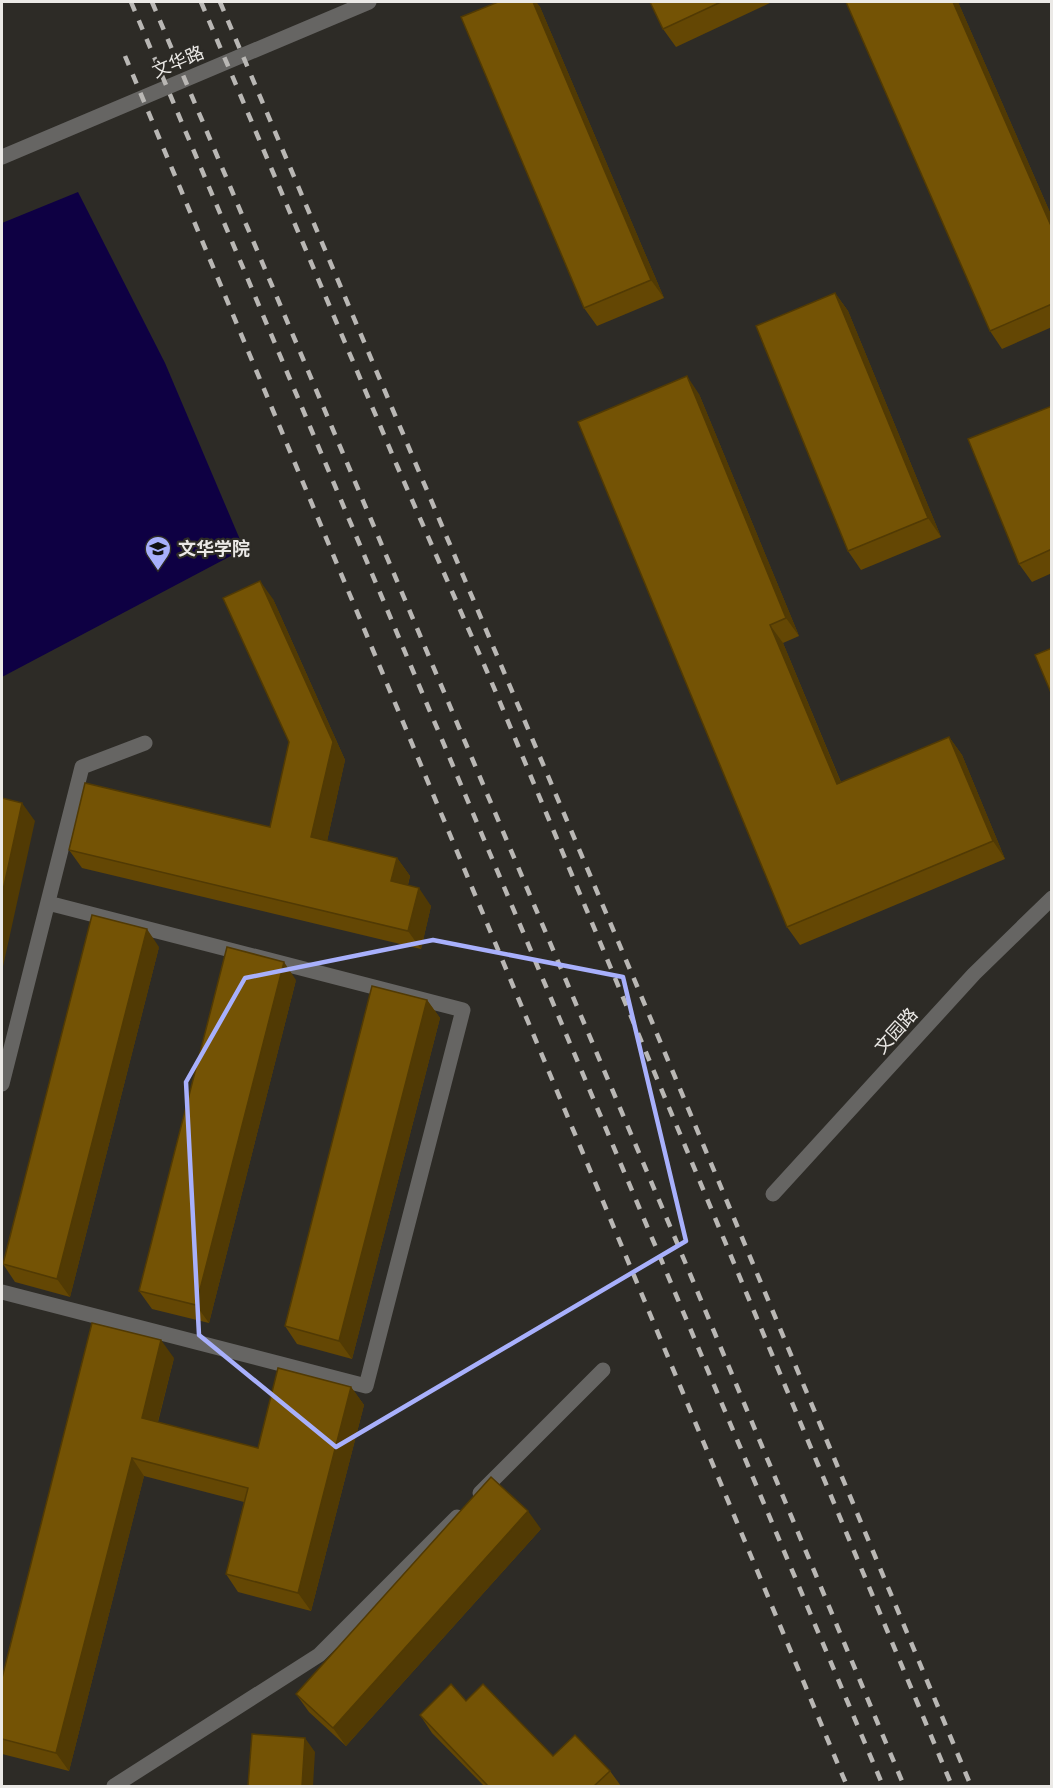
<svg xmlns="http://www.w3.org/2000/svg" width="1053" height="1788" viewBox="0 0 1053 1788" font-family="Figtree,'Noto Sans SC',sans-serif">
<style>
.water{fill:#0e0043}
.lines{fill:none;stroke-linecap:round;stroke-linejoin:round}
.minor{stroke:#666563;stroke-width:15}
.rail{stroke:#b9b7b4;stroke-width:4.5;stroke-dasharray:10 10;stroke-linecap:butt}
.wall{fill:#644704}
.shaded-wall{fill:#513a04}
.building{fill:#745305;stroke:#513a04;stroke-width:1.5}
.marked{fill:none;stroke:#a8b0fc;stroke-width:4.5;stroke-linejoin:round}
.labels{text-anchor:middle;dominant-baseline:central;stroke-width:4.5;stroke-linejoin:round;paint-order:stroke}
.street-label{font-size:18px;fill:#ebe9e6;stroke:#2d2b26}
.poi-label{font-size:18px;font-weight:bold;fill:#ebe9e6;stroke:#2d2b26;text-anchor:start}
</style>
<rect width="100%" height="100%" fill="#2d2b26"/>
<!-- water -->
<path class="water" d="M 78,192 L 165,363 L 244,549 L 2,677 L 2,223 Z"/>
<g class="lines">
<!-- minor -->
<path class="minor" d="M 2,157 L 369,2
M 2,1084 L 82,767 L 145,743
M 773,1194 L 974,974 L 1052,898
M 2,1292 L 366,1386 L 463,1010 L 48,903
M 480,1493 L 603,1370
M 114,1786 L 319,1655 L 457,1517"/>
<!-- rail -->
<path class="rail" d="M 131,2 L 883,1786
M 152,2 L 675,1238 L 904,1786
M 201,2 L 398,468 L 489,676 L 952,1786
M 220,2 L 637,986 L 971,1786
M 125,56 L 847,1786"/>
</g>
<!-- wall -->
<path class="wall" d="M 498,2 L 536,2 L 540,7 L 664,298 L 597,326 L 584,308 Z
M 650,2 L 772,2 L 676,47 L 663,29 Z
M 958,2 L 1052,217 L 1052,327 L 1002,349 L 990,331 Z
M 835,293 L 848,311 L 941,537 L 861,570 L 848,551 Z
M 699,394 L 799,636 L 783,643 L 841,782 L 949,737 L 962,755 L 1005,859 L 800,945 L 787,927 Z
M 1052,406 L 1052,573 L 1032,582 L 1019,564 Z
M 273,599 L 345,760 L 327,841 L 397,858 L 410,876 L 408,885 L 431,906 L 421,949 L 82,868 L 69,850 L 270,827 L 289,742 Z
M 159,947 L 70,1297 L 15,1282 L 3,1264 Z
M 296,980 L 209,1323 L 152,1309 L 139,1291 Z
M 427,1000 L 440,1018 L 352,1359 L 297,1344 L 285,1326 Z
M 174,1358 L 158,1422 L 258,1448 L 351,1387 L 364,1405 L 311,1611 L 238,1592 L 226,1574 L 244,1502 L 144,1476 L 69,1771 L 2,1754 L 2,1678 Z
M 541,1529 L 346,1746 L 309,1712 L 296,1694 Z
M 466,1701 L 553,1756 L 610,1771 L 621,1786 L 484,1786 L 432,1733 L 420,1715 Z"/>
<!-- shaded-wall -->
<path class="shaded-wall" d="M 533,2 L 536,2 L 540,7 L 664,298 L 651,280 Z
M 953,2 L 958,2 L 1052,217 L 1052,228 Z
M 835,293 L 848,311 L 941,537 L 928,518 Z
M 687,376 L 699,394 L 799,636 L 786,618 Z
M 260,581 L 273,599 L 345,760 L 324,855 L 311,837 Z
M 770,625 L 783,643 L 849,802 L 837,784 Z
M 949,737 L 962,755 L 1005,859 L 993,841 Z
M 22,803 L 35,821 L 2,971 L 2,895 Z
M 397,858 L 410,876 L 404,899 L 391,881 Z
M 419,888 L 431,906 L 421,949 L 408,931 Z
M 147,929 L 159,947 L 70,1297 L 57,1279 Z
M 284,962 L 296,980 L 209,1323 L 196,1305 Z
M 427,1000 L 440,1018 L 352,1359 L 339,1341 Z
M 161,1340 L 174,1358 L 154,1436 L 142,1418 Z
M 351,1387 L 364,1405 L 311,1611 L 298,1593 Z
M 132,1458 L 144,1476 L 69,1771 L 56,1753 Z
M 528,1511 L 541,1529 L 346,1746 L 333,1728 Z
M 305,1738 L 315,1752 L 313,1786 L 302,1786 Z"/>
<!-- building -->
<path class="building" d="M 498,2 L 533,2 L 651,280 L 584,308 L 461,17 Z
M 650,2 L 721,2 L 663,29 Z
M 846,2 L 953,2 L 1052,228 L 1052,304 L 990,331 Z
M 835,293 L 928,518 L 848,551 L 756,326 Z
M 687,376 L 786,618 L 770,625 L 837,784 L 949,737 L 993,841 L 787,927 L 578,422 Z
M 1052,406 L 1052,549 L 1019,564 L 968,439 Z
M 260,581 L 333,742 L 311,837 L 397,858 L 391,881 L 419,888 L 408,931 L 69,850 L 85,783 L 270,827 L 289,742 L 223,598 Z
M 1052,648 L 1052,695 L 1035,655 Z
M 2,798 L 22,803 L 2,895 Z
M 92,915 L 147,929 L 57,1279 L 3,1264 Z
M 227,947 L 284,962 L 196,1305 L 139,1291 Z
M 372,986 L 427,1000 L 339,1341 L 285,1326 Z
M 92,1323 L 161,1340 L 142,1418 L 258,1448 L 278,1368 L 351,1387 L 298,1593 L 226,1574 L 248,1488 L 132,1458 L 56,1753 L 2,1739 L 2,1678 Z
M 491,1477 L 528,1511 L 333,1728 L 296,1694 Z
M 451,1684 L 466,1701 L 483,1684 L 553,1756 L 575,1735 L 610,1771 L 594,1786 L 487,1786 L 488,1786 L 420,1715 Z
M 252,1734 L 305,1738 L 302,1786 L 248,1786 Z"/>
<!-- marked area -->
<path class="marked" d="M 433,940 L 623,977 L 686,1241 L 336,1447 L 199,1335 L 186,1082 L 245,978 Z"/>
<!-- icons -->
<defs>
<symbol id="university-pin" viewBox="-11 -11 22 30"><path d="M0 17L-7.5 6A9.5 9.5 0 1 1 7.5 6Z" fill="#a8b0fc" stroke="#2d2b26"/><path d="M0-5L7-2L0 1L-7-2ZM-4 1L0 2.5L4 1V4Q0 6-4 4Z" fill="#111"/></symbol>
</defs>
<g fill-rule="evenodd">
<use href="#university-pin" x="143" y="534" width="30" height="40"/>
</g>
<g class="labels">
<!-- street labels -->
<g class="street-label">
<text transform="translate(178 62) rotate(-23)">文华路</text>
<text transform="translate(896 1031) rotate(-48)">文园路</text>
</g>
<!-- poi labels -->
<g class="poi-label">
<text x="178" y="549">文华学院</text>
</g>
</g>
<!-- border -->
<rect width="1053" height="1788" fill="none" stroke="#ebe9e6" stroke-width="6"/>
</svg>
